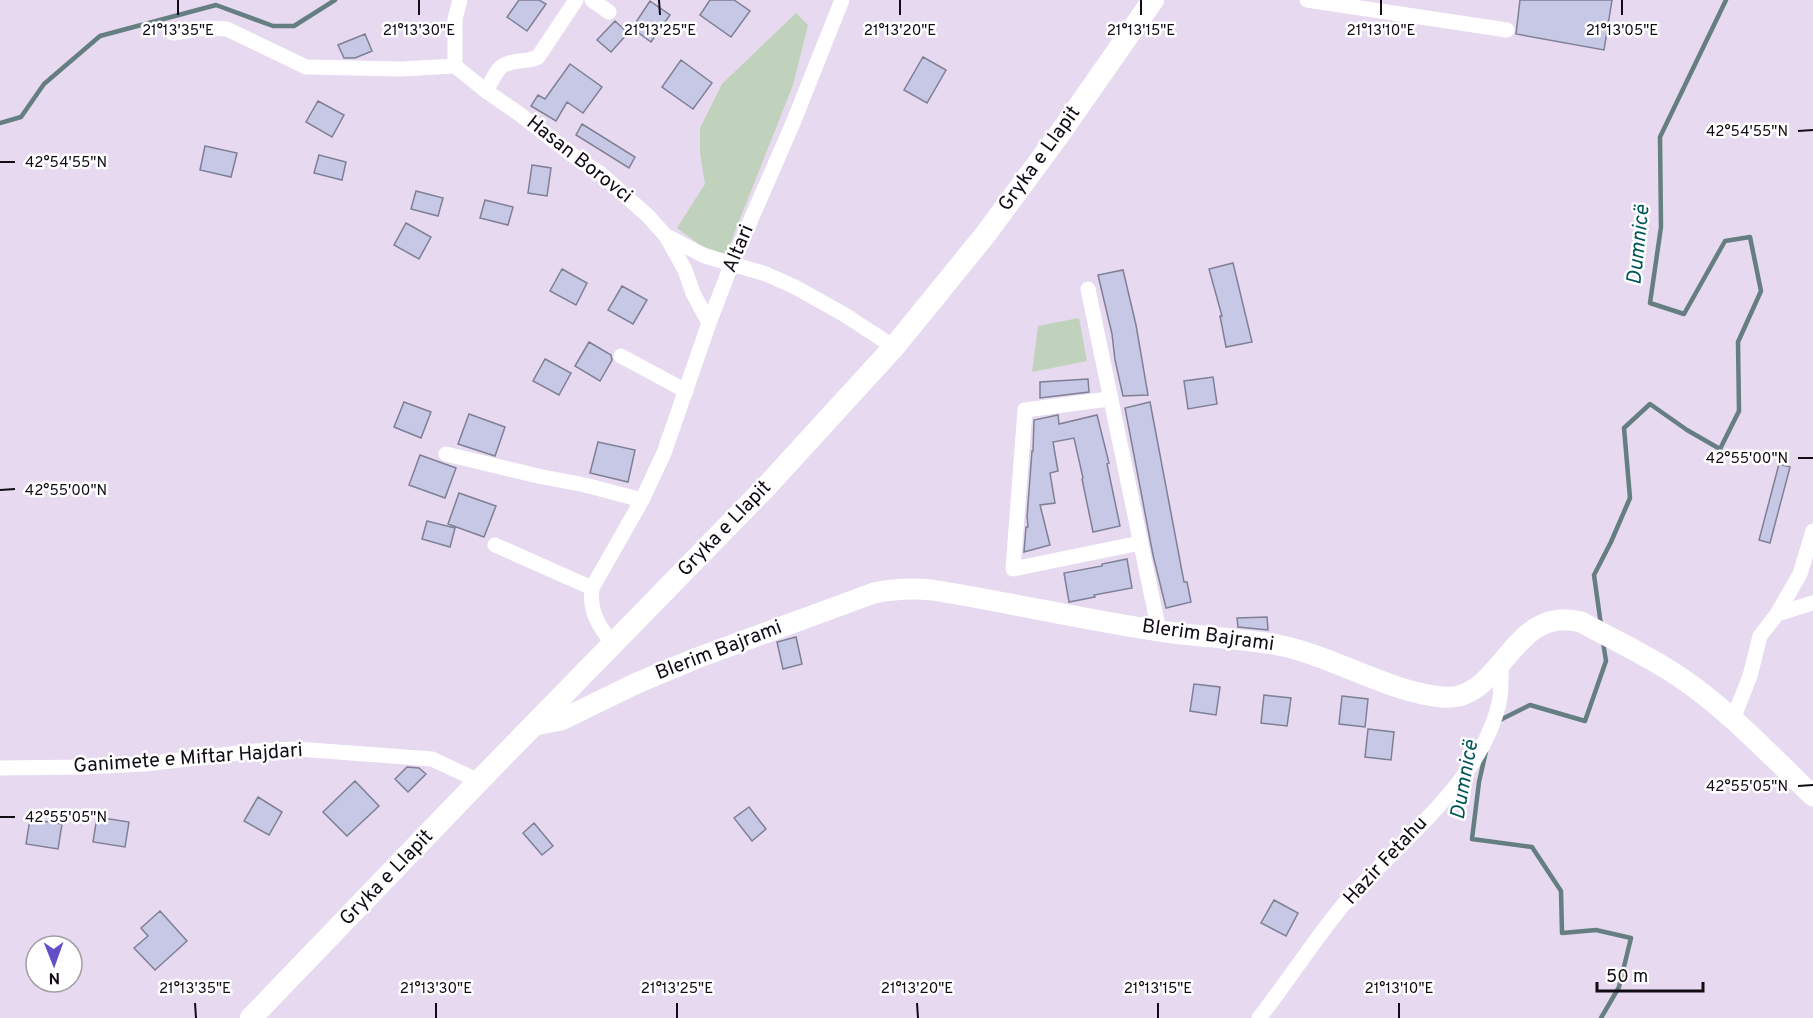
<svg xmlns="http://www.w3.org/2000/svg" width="1813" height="1018" viewBox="0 0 1813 1018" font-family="Overpass,sans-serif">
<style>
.green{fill:#c0d2bb}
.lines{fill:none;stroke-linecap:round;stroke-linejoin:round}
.stream{stroke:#657e81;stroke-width:4.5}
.building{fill:#c7c8e5;stroke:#7f7f95;stroke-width:1.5}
.street{stroke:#fff;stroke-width:15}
.secondary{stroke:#fff;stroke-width:21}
.primary{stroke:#fff;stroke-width:22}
.ticks{fill:none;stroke:#120d15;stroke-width:2}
.labels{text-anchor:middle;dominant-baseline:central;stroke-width:5;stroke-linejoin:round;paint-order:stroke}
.street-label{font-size:20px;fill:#120d15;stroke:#fff}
.water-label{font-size:21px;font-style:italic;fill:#005759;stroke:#fff}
.ticks-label{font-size:15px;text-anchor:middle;fill:#120d15;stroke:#fff;stroke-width:5;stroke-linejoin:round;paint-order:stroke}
</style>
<rect width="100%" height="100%" fill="#e6d9f0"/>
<!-- green -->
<path class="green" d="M 796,13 L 808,25 L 793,85 L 726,254 L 701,246 L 677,228 L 705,184 L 700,153 L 700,128 L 722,84 Z
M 1079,318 L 1087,361 L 1032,372 L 1038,326 Z"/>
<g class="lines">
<!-- stream -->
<path class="stream" d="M 0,123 L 21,117 L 44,84 L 100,36 L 216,5 L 273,26 L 294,26 L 335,0
M 1601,625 L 1594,575 L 1611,542 L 1630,498 L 1624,428 L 1650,404 L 1687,430 L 1720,449 L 1739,411 L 1738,342 L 1761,291 L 1750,237 L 1725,241 L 1684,314 L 1650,303 L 1661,227 L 1660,137 L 1726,0
M 1496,722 L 1530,705 L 1585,721 L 1606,661 L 1603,642
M 1486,751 L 1479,782 L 1472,839 L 1532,847 L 1561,891 L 1562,933 L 1596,930 L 1631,938 L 1619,987 L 1601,1018"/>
</g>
<!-- building -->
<path class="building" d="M 519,0 L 539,0 L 546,4 L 527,31 L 507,17 Z
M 710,0 L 734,0 L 750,11 L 731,37 L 700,15 Z
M 1520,0 L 1612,0 L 1604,50 L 1516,34 Z
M 650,1 L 670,15 L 651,42 L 632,28 Z
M 615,21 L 628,33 L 611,52 L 597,40 Z
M 365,34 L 372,51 L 355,58 L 344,58 L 338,45 Z
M 923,57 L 946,70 L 927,103 L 904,90 Z
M 681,60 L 712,83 L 693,109 L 662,87 Z
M 570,64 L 602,87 L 583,113 L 567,102 L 556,121 L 531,106 L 538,95 L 545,99 Z
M 318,101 L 344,115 L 332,137 L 306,122 Z
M 582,124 L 635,157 L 629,168 L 576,135 Z
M 205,146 L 237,153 L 231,177 L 200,170 Z
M 319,155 L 346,162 L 342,180 L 314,173 Z
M 532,165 L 551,168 L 547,196 L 528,193 Z
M 416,191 L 443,198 L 438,216 L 411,209 Z
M 485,200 L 513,207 L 508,225 L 480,218 Z
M 406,223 L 431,237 L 419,259 L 394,245 Z
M 1233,263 L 1252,342 L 1226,347 L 1220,316 L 1222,316 L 1209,269 Z
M 562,269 L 587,283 L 576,305 L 550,291 Z
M 1123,270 L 1136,325 L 1148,395 L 1123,396 L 1115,360 L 1112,334 L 1098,275 Z
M 622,286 L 647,300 L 633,324 L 608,310 Z
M 589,342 L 611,355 L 612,360 L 600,381 L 575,366 Z
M 545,359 L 571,373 L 559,395 L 533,381 Z
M 1213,377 L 1217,404 L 1188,409 L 1184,381 Z
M 1088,379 L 1089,392 L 1040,398 L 1040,382 Z
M 404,402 L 431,412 L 421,438 L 394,427 Z
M 1150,402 L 1184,582 L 1187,582 L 1191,602 L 1166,608 L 1153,555 L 1125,408 Z
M 469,414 L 505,427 L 495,456 L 458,444 Z
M 1058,415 L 1059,424 L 1097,415 L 1109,463 L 1107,464 L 1120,526 L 1093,532 L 1082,479 L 1083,478 L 1074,438 L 1053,442 L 1058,471 L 1050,473 L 1055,503 L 1040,505 L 1050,545 L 1024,552 L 1026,527 L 1028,527 L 1027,517 L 1032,451 L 1033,451 L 1034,420 Z
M 598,442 L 635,450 L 628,482 L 590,473 Z
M 420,455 L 456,468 L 445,498 L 409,485 Z
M 1779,464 L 1790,467 L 1770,543 L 1759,540 Z
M 459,493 L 496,506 L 484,537 L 448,524 Z
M 427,521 L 455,528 L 450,547 L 422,539 Z
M 1127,559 L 1132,588 L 1094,595 L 1095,597 L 1069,602 L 1064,573 L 1102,566 L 1102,564 Z
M 1267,617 L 1268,630 L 1238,627 L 1237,618 Z
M 796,637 L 802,664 L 783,669 L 777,642 Z
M 1194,684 L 1220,687 L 1216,715 L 1190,711 Z
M 1264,695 L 1291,698 L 1287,726 L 1261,723 Z
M 1342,696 L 1368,699 L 1365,727 L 1339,724 Z
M 1368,729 L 1394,732 L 1391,760 L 1365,757 Z
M 407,767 L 419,768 L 426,774 L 408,792 L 395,779 Z
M 355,781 L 379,806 L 347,836 L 323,812 Z
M 258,797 L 282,812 L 269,835 L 244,821 Z
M 749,807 L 766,829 L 752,841 L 734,818 Z
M 97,817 L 129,822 L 125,847 L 93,842 Z
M 30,819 L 62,824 L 58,849 L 26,844 Z
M 534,823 L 553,846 L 542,855 L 523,833 Z
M 1274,900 L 1298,913 L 1286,936 L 1261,923 Z
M 160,911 L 187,941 L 155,970 L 134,948 L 148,936 L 141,928 Z"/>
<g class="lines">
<!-- street -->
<path class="street" d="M 592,0 L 609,12
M 1307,0 L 1507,30
M 173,33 L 205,28 L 227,29 L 306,67 L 401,69 L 455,66 L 486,91 L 518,113 L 575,157 L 600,173 L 648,216 L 666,236 L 685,270 L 693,293 L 709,323
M 455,66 L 455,19 L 460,0
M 486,91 C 491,84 494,73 501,67 C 512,58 528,63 538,57 L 576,0
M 666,236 L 705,256 L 766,274 L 795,287 L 845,315 L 894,347
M 1088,289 L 1159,631
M 621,356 L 686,391
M 1109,399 L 1025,410 L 1013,569 L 1140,543
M 446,454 L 538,476 L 585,485 L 642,500
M 495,545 L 592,588
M 1777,614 L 1813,603
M 614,645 C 599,627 589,612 592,588 L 642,500 L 664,453 L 709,323 L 732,263 L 793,123 L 842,0
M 1733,719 L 1750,676 L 1760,636 L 1777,614 L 1800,574 L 1813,531
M 0,768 L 84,767 L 145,764 L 256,751 L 297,749 L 432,759 L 479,781
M 1259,1018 C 1288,981 1314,940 1344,904 C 1396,844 1481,783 1499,703 C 1502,690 1501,675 1501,662"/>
<!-- secondary -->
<path class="secondary" d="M 535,725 L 561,720 L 637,683 L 697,658 L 874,593 C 894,589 912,588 932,590 C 1008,602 1084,620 1160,631 C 1199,637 1239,638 1278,645 C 1334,656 1385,691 1442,697 C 1502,704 1511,603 1581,622 C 1614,640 1647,655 1678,676 C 1728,709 1770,755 1813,796"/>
<!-- primary -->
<path class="primary" d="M 251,1018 L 479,781 L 766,487 L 894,347 L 985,235 L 1058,136 L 1153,0"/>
</g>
<!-- ticks -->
<path class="ticks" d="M 178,0 L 178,15M 419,0 L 419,15M 659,0 L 660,15M 900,0 L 900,15M 1141,0 L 1141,15M 1381,0 L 1381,15M 1622,0 L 1622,15M 1798,131 L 1813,130M 0,162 L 15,162M 1798,458 L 1813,458M 0,490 L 15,489M 1798,786 L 1813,785M 0,817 L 15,817M 195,1003 L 196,1018M 436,1003 L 436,1018M 677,1003 L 677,1018M 917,1003 L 918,1018M 1158,1003 L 1158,1018M 1399,1003 L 1399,1018"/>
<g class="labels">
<!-- street labels -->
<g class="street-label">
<text transform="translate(1040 159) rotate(-54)">Gryka e Llapit</text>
<text transform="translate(579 160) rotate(38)">Hasan Borovci</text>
<text transform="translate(739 249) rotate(-67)">Altari</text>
<text transform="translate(725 529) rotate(-46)">Gryka e Llapit</text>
<text transform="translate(1208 636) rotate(8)">Blerim Bajrami</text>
<text transform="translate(719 651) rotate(-21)">Blerim Bajrami</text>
<text transform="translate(188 759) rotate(-4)">Ganimete e Miftar Hajdari</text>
<text transform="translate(1386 861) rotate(-47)">Hazir Fetahu</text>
<text transform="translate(387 878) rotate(-46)">Gryka e Llapit</text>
</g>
<!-- water labels -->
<g class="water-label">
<text transform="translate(1639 245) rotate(-84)">Dumnicë</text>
<text transform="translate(1465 780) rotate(-80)">Dumnicë</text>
</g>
</g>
<g class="ticks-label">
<text x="178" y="35">21°13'35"E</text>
<text x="419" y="35">21°13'30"E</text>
<text x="660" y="35">21°13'25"E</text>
<text x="900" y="35">21°13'20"E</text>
<text x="1141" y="35">21°13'15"E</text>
<text x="1381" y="35">21°13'10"E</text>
<text x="1622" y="35">21°13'05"E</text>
<text x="1747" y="136">42°54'55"N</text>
<text x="66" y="167">42°54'55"N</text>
<text x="1747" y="463">42°55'00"N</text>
<text x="66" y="495">42°55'00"N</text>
<text x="1747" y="791">42°55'05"N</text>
<text x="66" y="822">42°55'05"N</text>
<text x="195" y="993">21°13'35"E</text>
<text x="436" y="993">21°13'30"E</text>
<text x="677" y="993">21°13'25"E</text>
<text x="917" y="993">21°13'20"E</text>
<text x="1158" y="993">21°13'15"E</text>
<text x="1399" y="993">21°13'10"E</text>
</g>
<!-- north arrow -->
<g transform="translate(54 964) rotate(179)"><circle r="28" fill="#ffffff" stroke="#a09ea1" stroke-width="1.5"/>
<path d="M0-4.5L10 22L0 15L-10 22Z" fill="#6250c9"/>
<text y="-9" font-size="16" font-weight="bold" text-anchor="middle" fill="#120d15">N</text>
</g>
<!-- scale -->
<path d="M1597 982v9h106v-9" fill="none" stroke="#120d15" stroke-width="3"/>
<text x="1606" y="982" font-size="18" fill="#120d15" stroke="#ffffff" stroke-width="4.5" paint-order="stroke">50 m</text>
</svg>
